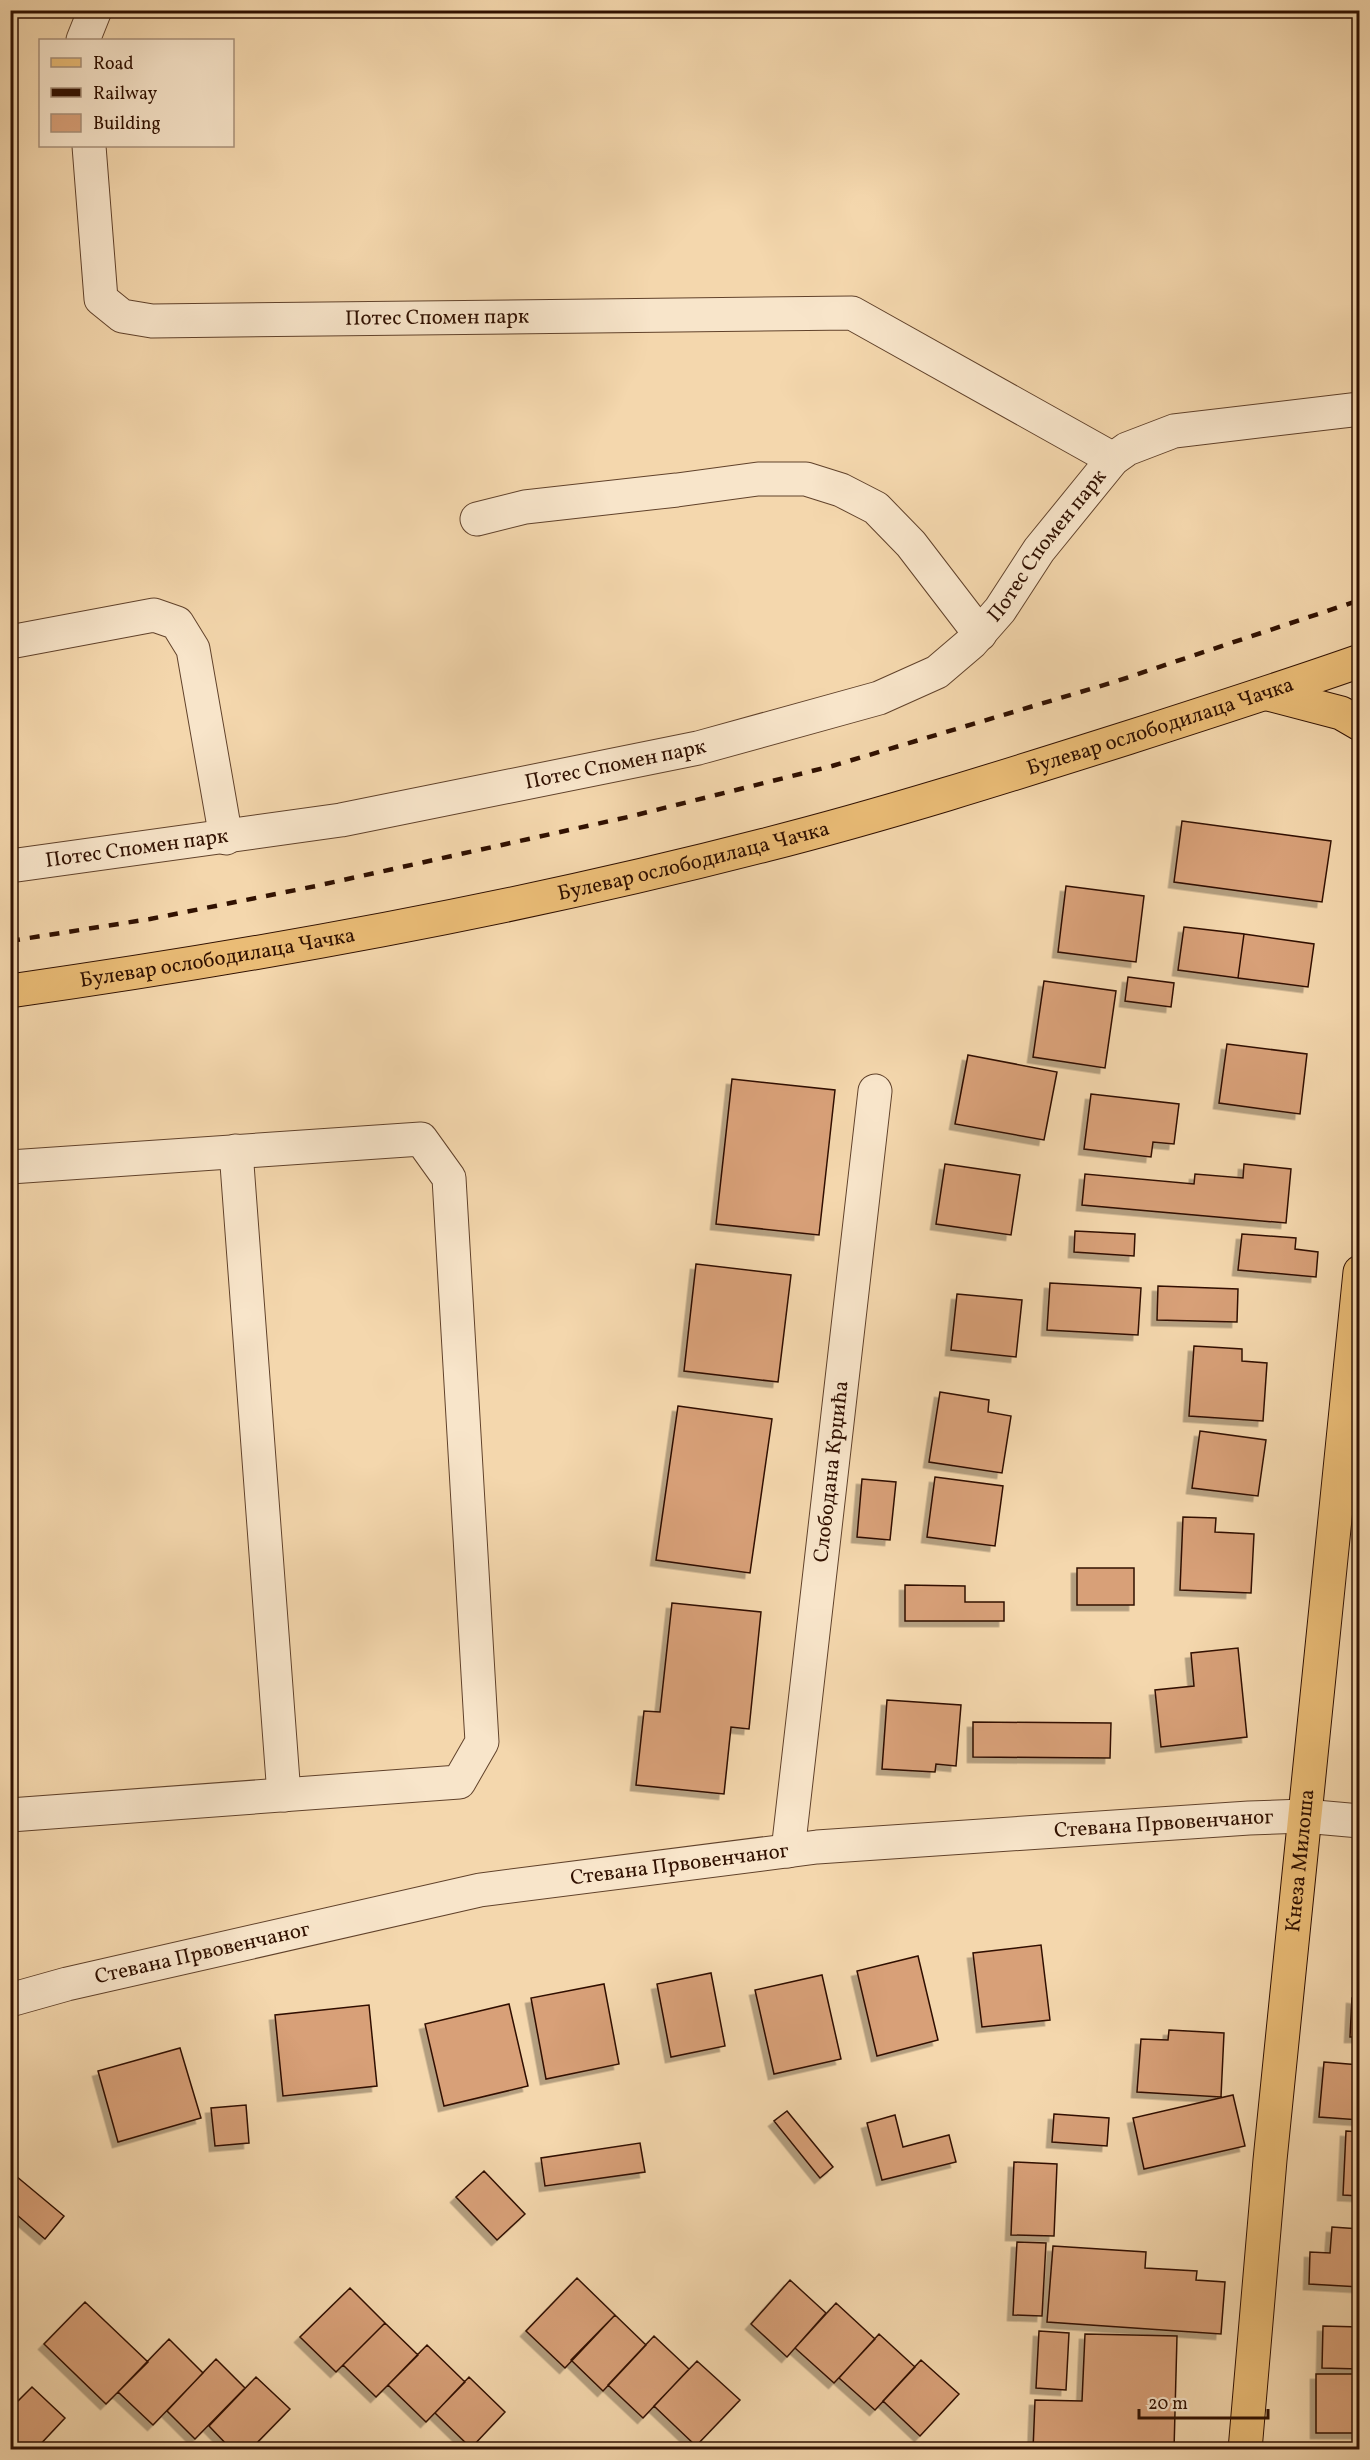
<svg xmlns="http://www.w3.org/2000/svg" width="1370" height="2460" viewBox="0 0 1370 2460" font-family="Vollkorn,serif">
<style>
.building{fill:#d8a078;stroke:#301000;stroke-width:1.5;filter:url(#shadow)}
.lines{fill:none;stroke-linecap:round;stroke-linejoin:round}
.minor-casing{stroke:#61422b;stroke-width:35}
.major-casing{stroke:#301000;stroke-width:35}
.minor{stroke:#f8e5ca;stroke-width:33}
.major{stroke:#eabc76;stroke-width:33}
.rail{stroke:#301000;stroke-width:4.5;stroke-dasharray:10 10;stroke-linecap:butt}
.labels{text-anchor:middle;dominant-baseline:central;stroke-width:5;stroke-linejoin:round;paint-order:stroke}
.street-label{font-size:21px;fill:#301000;stroke:#f8e5ca}
</style>
<defs>
<filter id="shadow"><feDropShadow dx="-5.5" dy="5.5" stdDeviation="0" flood-color="#0004"/></filter>
</defs>
<rect width="100%" height="100%" fill="#f4d7ad"/>
<filter id="stains"><feTurbulence type="fractalNoise" baseFrequency=".00333" numOctaves="4"/><feColorMatrix values="0 0 0 0 .2 0 0 0 0 .09 0 0 0 0 .02 0 0 0 .5 -.17"/></filter>
<radialGradient id="worn" r=".72"><stop offset=".6" stop-color="#630" stop-opacity="0"/><stop offset="1" stop-color="#630" stop-opacity=".3"/></radialGradient>
<!-- building -->
<path class="building" d="M 1182,821 L 1331,841 L 1322,902 L 1174,882 Z
M 1066,886 L 1144,896 L 1136,962 L 1058,952 Z
M 1184,927 L 1244,934 L 1238,978 L 1178,970 Z
M 1244,934 L 1314,944 L 1308,987 L 1238,978 Z
M 1128,977 L 1174,983 L 1171,1007 L 1125,1001 Z
M 1044,981 L 1116,991 L 1105,1068 L 1033,1057 Z
M 1227,1044 L 1307,1054 L 1300,1114 L 1219,1103 Z
M 968,1055 L 1057,1072 L 1044,1140 L 955,1124 Z
M 732,1079 L 835,1090 L 819,1235 L 716,1224 Z
M 1091,1094 L 1179,1104 L 1174,1144 L 1153,1142 L 1151,1157 L 1084,1149 Z
M 945,1164 L 1020,1175 L 1011,1235 L 936,1224 Z
M 1244,1164 L 1291,1169 L 1286,1223 L 1082,1205 L 1085,1174 L 1194,1184 L 1195,1174 L 1243,1178 Z
M 1075,1231 L 1135,1234 L 1134,1256 L 1074,1252 Z
M 1242,1234 L 1296,1238 L 1295,1249 L 1318,1252 L 1316,1277 L 1238,1270 Z
M 696,1264 L 791,1275 L 778,1382 L 684,1371 Z
M 1050,1283 L 1141,1288 L 1138,1335 L 1047,1330 Z
M 1158,1286 L 1238,1289 L 1237,1322 L 1157,1320 Z
M 957,1294 L 1022,1300 L 1016,1357 L 951,1350 Z
M 1194,1346 L 1242,1349 L 1242,1361 L 1267,1363 L 1263,1421 L 1189,1416 Z
M 940,1392 L 989,1400 L 988,1412 L 1011,1416 L 1002,1473 L 929,1462 Z
M 678,1406 L 772,1419 L 750,1573 L 656,1560 Z
M 1200,1431 L 1266,1440 L 1258,1496 L 1192,1488 Z
M 935,1477 L 1003,1486 L 995,1546 L 927,1537 Z
M 862,1479 L 896,1482 L 890,1540 L 857,1537 Z
M 1183,1517 L 1216,1518 L 1215,1532 L 1254,1534 L 1251,1593 L 1180,1590 Z
M 1077,1568 L 1134,1568 L 1134,1605 L 1077,1605 Z
M 905,1585 L 965,1586 L 965,1602 L 1004,1602 L 1004,1621 L 905,1621 Z
M 672,1603 L 761,1612 L 749,1729 L 731,1727 L 724,1794 L 636,1785 L 644,1711 L 660,1712 Z
M 1238,1648 L 1247,1737 L 1161,1747 L 1155,1690 L 1194,1686 L 1191,1653 Z
M 887,1700 L 961,1705 L 956,1766 L 936,1764 L 935,1772 L 882,1769 Z
M 973,1722 L 1111,1723 L 1110,1758 L 973,1757 Z
M 1041,1945 L 1050,2020 L 982,2027 L 973,1953 Z
M 918,1956 L 938,2040 L 877,2056 L 857,1971 Z
M 711,1973 L 725,2046 L 671,2057 L 657,1984 Z
M 822,1975 L 841,2059 L 774,2074 L 755,1990 Z
M 604,1984 L 619,2064 L 546,2079 L 531,1998 Z
M 1352,1998 L 1360,1999 L 1360,2037 L 1350,2037 Z
M 509,2004 L 528,2086 L 444,2106 L 425,2024 Z
M 369,2005 L 377,2086 L 283,2096 L 275,2015 Z
M 1169,2030 L 1224,2033 L 1221,2097 L 1137,2092 L 1141,2039 L 1168,2040 Z
M 180,2048 L 201,2118 L 118,2142 L 98,2071 Z
M 1324,2062 L 1360,2065 L 1360,2120 L 1319,2117 Z
M 1233,2095 L 1245,2146 L 1144,2169 L 1133,2118 Z
M 246,2105 L 249,2143 L 215,2146 L 211,2108 Z
M 787,2111 L 833,2167 L 820,2178 L 774,2121 Z
M 1054,2114 L 1109,2118 L 1107,2146 L 1052,2142 Z
M 895,2115 L 903,2147 L 949,2135 L 956,2162 L 882,2180 L 867,2123 Z
M 1346,2131 L 1360,2132 L 1360,2196 L 1343,2195 Z
M 640,2143 L 645,2172 L 545,2186 L 541,2158 Z
M 1014,2162 L 1057,2164 L 1054,2236 L 1011,2235 Z
M 484,2171 L 525,2214 L 497,2240 L 456,2197 Z
M 16,2176 L 64,2216 L 45,2239 L 10,2209 L 10,2182 Z
M 1332,2227 L 1360,2229 L 1360,2287 L 1309,2284 L 1310,2252 L 1330,2253 Z
M 1017,2242 L 1046,2243 L 1042,2316 L 1013,2315 Z
M 1053,2246 L 1146,2252 L 1145,2268 L 1197,2271 L 1196,2280 L 1225,2282 L 1221,2334 L 1047,2322 Z
M 577,2278 L 615,2315 L 565,2368 L 526,2331 Z
M 790,2280 L 826,2313 L 787,2357 L 751,2324 Z
M 350,2288 L 385,2323 L 336,2372 L 300,2337 Z
M 85,2302 L 148,2362 L 106,2404 L 44,2344 Z
M 836,2303 L 875,2339 L 834,2383 L 795,2348 Z
M 615,2315 L 646,2345 L 603,2391 L 571,2360 Z
M 385,2323 L 418,2355 L 376,2397 L 343,2365 Z
M 1323,2326 L 1360,2327 L 1360,2369 L 1322,2368 Z
M 1039,2331 L 1069,2333 L 1066,2390 L 1036,2388 Z
M 879,2334 L 915,2367 L 875,2410 L 839,2378 Z
M 1085,2334 L 1177,2336 L 1174,2450 L 1033,2450 L 1035,2400 L 1082,2401 Z
M 654,2336 L 689,2369 L 643,2418 L 608,2385 Z
M 169,2339 L 203,2373 L 153,2425 L 118,2392 Z
M 427,2345 L 465,2382 L 426,2422 L 388,2385 Z
M 216,2359 L 245,2388 L 195,2439 L 167,2411 Z
M 921,2360 L 959,2394 L 920,2436 L 883,2401 Z
M 697,2361 L 740,2400 L 696,2446 L 654,2406 Z
M 1316,2374 L 1360,2374 L 1360,2433 L 1316,2433 Z
M 256,2377 L 290,2409 L 250,2450 L 232,2450 L 209,2426 Z
M 469,2377 L 505,2412 L 471,2448 L 435,2413 Z
M 32,2387 L 65,2418 L 35,2450 L 10,2450 L 10,2409 Z"/>
<g class="lines">
<defs>
<g id="minor">
<path d="M 83,40 L 95,10"/>
<path id="s1" d="M 89,146 L 101,299 L 122,316 L 152,321 L 852,313 L 1113,459"/>
<path d="M 477,519 L 525,507 L 677,490 L 758,479 L 806,479 L 841,490 L 876,508 L 911,544 L 980,634"/>
<path d="M 10,642 L 154,615 L 177,623 L 193,649 L 226,838"/>
<path id="s2" d="M 10,866 L 341,820 L 698,748 L 879,698 L 937,672 L 971,643 L 1000,610 L 1039,550 L 1113,459 L 1127,449 L 1174,431 L 1360,409"/>
<path d="M 236,1151 L 284,1795"/>
<path d="M 10,1167 L 421,1139 L 449,1178 L 482,1742 L 459,1782 L 10,1815"/>
<path id="s3" d="M 788,1851 L 875,1091"/>
<path id="s4" d="M 10,2000 L 67,1984 L 480,1890 L 817,1847 L 1249,1818 L 1304,1816 L 1360,1821"/>
</g>
<g id="major">
<path d="M 1268,694 L 1341,713 L 1360,724"/>
<path id="s5" d="M 10,991 C 264,955 517,909 765,845 C 887,814 1007,776 1127,738 C 1205,713 1283,688 1360,661"/>
<path id="s6" d="M 1245,2450 L 1270,2160 L 1360,1272"/>
</g>
</defs>
<!-- minor casing -->
<use href="#minor" class="minor-casing"/>
<!-- major casing -->
<use href="#major" class="major-casing"/>
<!-- minor -->
<use href="#minor" class="minor"/>
<!-- major -->
<use href="#major" class="major"/>
<!-- rail -->
<path class="rail" d="M 10,941 L 150,919 L 316,886 L 628,817 L 832,766 L 1114,682 L 1360,600"/>
</g>
<g class="labels">
<!-- street labels -->
<g class="street-label">
<text stroke="none"><textPath href="#s1" startOffset="496">Потес Спомен парк</textPath></text>
<text stroke="none"><textPath href="#s2" startOffset="1118">Потес Спомен парк</textPath></text>
<text stroke="none"><textPath href="#s5" startOffset="1182">Булевар ослободилаца Чачка</textPath></text>
<text stroke="none"><textPath href="#s2" startOffset="614">Потес Спомен парк</textPath></text>
<text stroke="none"><textPath href="#s2" startOffset="128">Потес Спомен парк</textPath></text>
<text stroke="none"><textPath href="#s5" startOffset="696">Булевар ослободилаца Чачка</textPath></text>
<text stroke="none"><textPath href="#s5" startOffset="210">Булевар ослободилаца Чачка</textPath></text>
<text stroke="none"><textPath href="#s3" startOffset="382">Слободана Крџића</textPath></text>
<text stroke="none"><textPath href="#s4" startOffset="1170">Стевана Првовенчаног</textPath></text>
<text stroke="none"><textPath href="#s6" startOffset="592">Кнеза Милоша</textPath></text>
<text stroke="none"><textPath href="#s4" startOffset="684">Стевана Првовенчаног</textPath></text>
<text stroke="none"><textPath href="#s4" startOffset="198">Стевана Првовенчаног</textPath></text>
</g>
</g>
<!-- margin -->
<rect width="1370" height="2460" fill="none" stroke="#f4d7ad" stroke-width="36"/>
<rect x="12" y="12" width="1346" height="2436" fill="none" stroke="#301000" stroke-width="3"/>
<rect x="18" y="18" width="1334" height="2424" fill="none" stroke="#301000" stroke-width="1.5"/>
<!-- legend -->
<rect x="39" y="39" width="195" height="108" fill="#f8e5ca" stroke="#a89079" stroke-width="1.5"/>
<rect x="51" y="58" width="30" height="9" fill="#eabc76" stroke="#a89079" stroke-width="1.5"/>
<text x="93" y="69" font-size="18" fill="#301000">Road</text>
<rect x="51" y="88" width="30" height="9" fill="#301000" stroke="#a89079" stroke-width="1.5"/>
<text x="93" y="99" font-size="18" fill="#301000">Railway</text>
<rect x="51" y="114" width="30" height="18" fill="#d8a078" stroke="#a89079" stroke-width="1.5"/>
<text x="93" y="129" font-size="18" fill="#301000">Building</text>
<!-- scale -->
<path d="M1139 2409v9h129v-9" fill="none" stroke="#301000" stroke-width="3"/>
<text x="1148" y="2409" font-size="18" fill="#301000" stroke="#f8e5ca" stroke-width="4.5" paint-order="stroke">20 m</text>
<rect width="100%" height="100%" filter="url(#stains)"/>
<rect width="100%" height="100%" fill="url(#worn)"/>
</svg>
